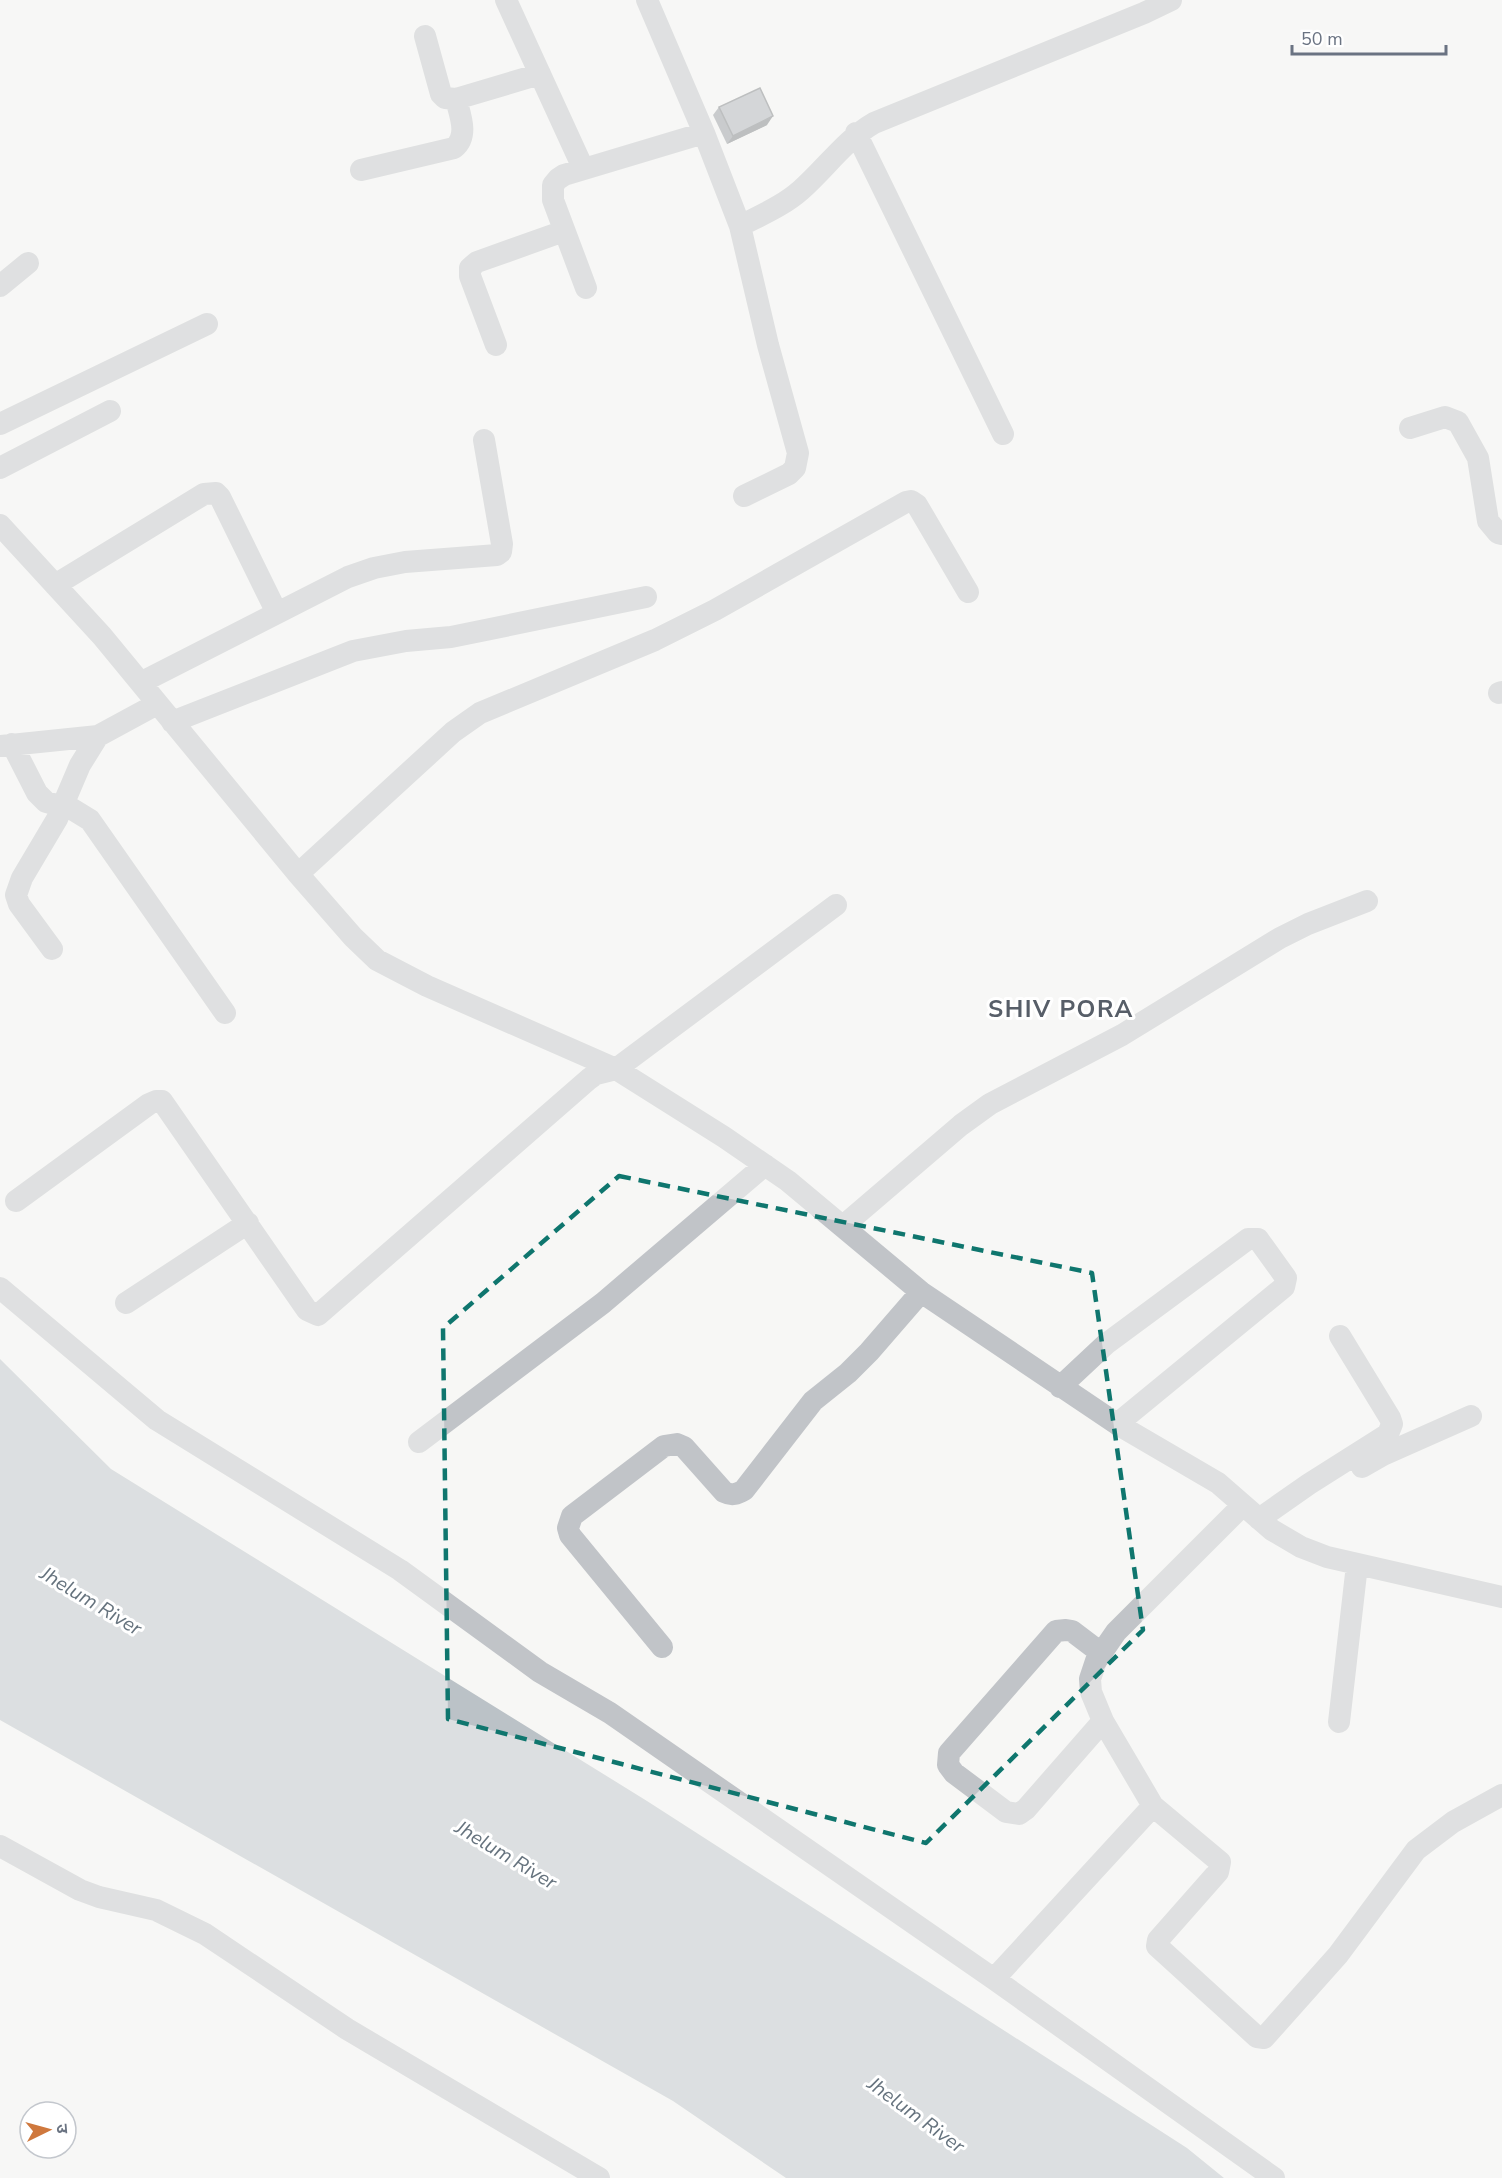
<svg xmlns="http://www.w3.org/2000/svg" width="1502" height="2178" viewBox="0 0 1502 2178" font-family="'Nunito Sans','Noto Sans Devanagari',sans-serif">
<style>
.water{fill:#bbc2c7}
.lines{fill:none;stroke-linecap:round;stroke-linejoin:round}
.minor{stroke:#c1c4c8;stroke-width:22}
.wall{fill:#91969b}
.shaded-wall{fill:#767a7e}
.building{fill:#a9aeb4;stroke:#767a7e;stroke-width:1.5}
.marked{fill:none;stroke:#0f766e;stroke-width:4.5;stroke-dasharray:12 8;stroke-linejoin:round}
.labels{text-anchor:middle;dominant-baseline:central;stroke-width:6;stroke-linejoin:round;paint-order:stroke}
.water-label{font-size:20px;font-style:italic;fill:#66737e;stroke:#fff}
.district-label{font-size:24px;font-weight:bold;letter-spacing:1.5px;fill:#575e68;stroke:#fff}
</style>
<rect width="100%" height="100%" fill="#f7f7f5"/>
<!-- water -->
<path class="water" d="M 0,1359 L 111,1469 L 647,1801 L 1187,2148 L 1224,2178 L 786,2178 L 673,2101 L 0,1720 Z"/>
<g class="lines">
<!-- minor -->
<path class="minor" d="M 506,0 L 583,168
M 647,0 L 704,133 L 740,226 L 768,345 L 798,453 L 795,468 L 789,474 L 744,496
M 425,36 L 441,94 L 445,98 L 456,99 L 540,74
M 856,133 L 1003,434
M 361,170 L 454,148 C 469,136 460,115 456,99
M 740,226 C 761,215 783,206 801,190 C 826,168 845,140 874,123 L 1144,13 L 1171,0
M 0,286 L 28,263
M 586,288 L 553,200 L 553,185 L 558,179 L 564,175 L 704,133
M 496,345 L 470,276 L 470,268 L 477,262 L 564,231
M 0,424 L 207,324
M 1410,428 L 1445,417 L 1458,422 L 1478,458 L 1488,521 L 1498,533 L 1502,534
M 0,468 L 110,411
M 0,525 L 102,636 L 298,874 L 353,937 L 377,960 L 427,986 L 616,1069 L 724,1137 L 788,1181 L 921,1292 L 1117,1424 L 1218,1483 L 1272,1530 L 1301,1547 L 1327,1557 L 1502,1597
M 55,585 L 204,494 L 216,493 L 220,497 L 277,613
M 142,682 L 348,577 L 374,568 L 405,562 L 497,555 L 501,552 L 502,544 L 484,440
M 1499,693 L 1502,692
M 172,722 L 353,651 L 406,641 L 451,637 L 646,597
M 12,744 L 37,793 L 46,802 L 72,809 L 90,820 L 225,1013
M 0,746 L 98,736 L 157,704
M 298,874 L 453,732 L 480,713 L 655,640 L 715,610 L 906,502 L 911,501 L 917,505 L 968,592
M 52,949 L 19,904 L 16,895 L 22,878 L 57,819 L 80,765 L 98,736
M 16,1201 L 149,1104 L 156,1101 L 162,1101 L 307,1310 L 318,1315 L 589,1079 L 596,1074 L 616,1069 L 836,905
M 843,1226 L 961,1125 L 990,1104 L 1122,1035 L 1280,938 L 1308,924 L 1367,901
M 0,1288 L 157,1420 L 400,1570 L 540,1672 L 610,1713 L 994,1979 L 1274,2178
M 126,1303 L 248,1223
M 1060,1387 L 1106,1344 L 1248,1239 L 1258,1239 L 1286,1278 L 1284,1287 L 1117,1424
M 419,1442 L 603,1303 L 765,1165
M 1362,1467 L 1383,1455 L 1471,1416
M 1243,1505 L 1116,1632 L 1096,1661 L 1090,1679 L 1091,1692 L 1103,1721 L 1153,1806 L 1220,1862 L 1218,1872 L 1158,1940 L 1157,1946 L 1257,2037 L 1264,2038 L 1338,1955 L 1416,1850 L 1453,1822 L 1502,1795
M 1259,1519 L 1309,1484 L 1388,1434 L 1392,1424 L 1390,1418 L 1340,1336
M 662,1647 L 570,1535 L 568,1528 L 572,1516 L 664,1446 L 677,1444 L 684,1447 L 724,1492 C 732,1496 737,1494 744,1490 L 813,1401 L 848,1373 L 869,1352 L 921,1292
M 1101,1653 L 1072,1631 L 1066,1630 L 1056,1631 L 949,1753 L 948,1765 L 954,1773 L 1006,1812 L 1019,1814 L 1026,1809 L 1103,1721
M 1339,1722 L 1357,1565
M 0,1846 L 80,1890 L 99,1897 L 156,1910 L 205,1934 L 347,2029 L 599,2178
M 994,1979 L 1153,1806"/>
</g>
<!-- wall -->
<path class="wall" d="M 719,107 L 767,125 L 727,144 L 713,115 Z"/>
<!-- shaded-wall -->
<path class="shaded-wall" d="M 773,116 L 767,125 L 727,144 L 733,136 Z"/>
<!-- building -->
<path class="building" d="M 760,88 L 773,116 L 733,136 L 719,107 Z"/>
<!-- marked area -->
<path d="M0 0H1502V2178H0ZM 619,1176 L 1092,1273 L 1143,1630 L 926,1843 L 448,1719 L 443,1328 Z" fill="#f7f7f5" fill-opacity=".55" fill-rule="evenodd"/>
<path class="marked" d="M 619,1176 L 1092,1273 L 1143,1630 L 926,1843 L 448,1719 L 443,1328 Z"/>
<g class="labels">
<!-- water labels -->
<g class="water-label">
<text transform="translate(91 1601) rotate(31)">Jhelum River</text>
<text transform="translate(506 1855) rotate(31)">Jhelum River</text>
<text transform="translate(916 2115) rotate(36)">Jhelum River</text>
</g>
<!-- district labels -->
<g class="district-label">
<text x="1061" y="1009">SHIV PORA</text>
</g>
</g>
<!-- north arrow -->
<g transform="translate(48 2130) rotate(85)"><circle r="28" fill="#ffffff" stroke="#c3c7cd" stroke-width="1.5"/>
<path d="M0-4.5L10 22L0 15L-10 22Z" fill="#cf783d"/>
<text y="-9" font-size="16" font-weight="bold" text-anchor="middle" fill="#6a7382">उ</text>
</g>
<!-- scale -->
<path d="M1292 45v9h154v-9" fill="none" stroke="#6a7382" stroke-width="3"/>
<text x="1301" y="45" font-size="18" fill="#6a7382" stroke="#ffffff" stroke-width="4.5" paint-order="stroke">50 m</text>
</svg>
